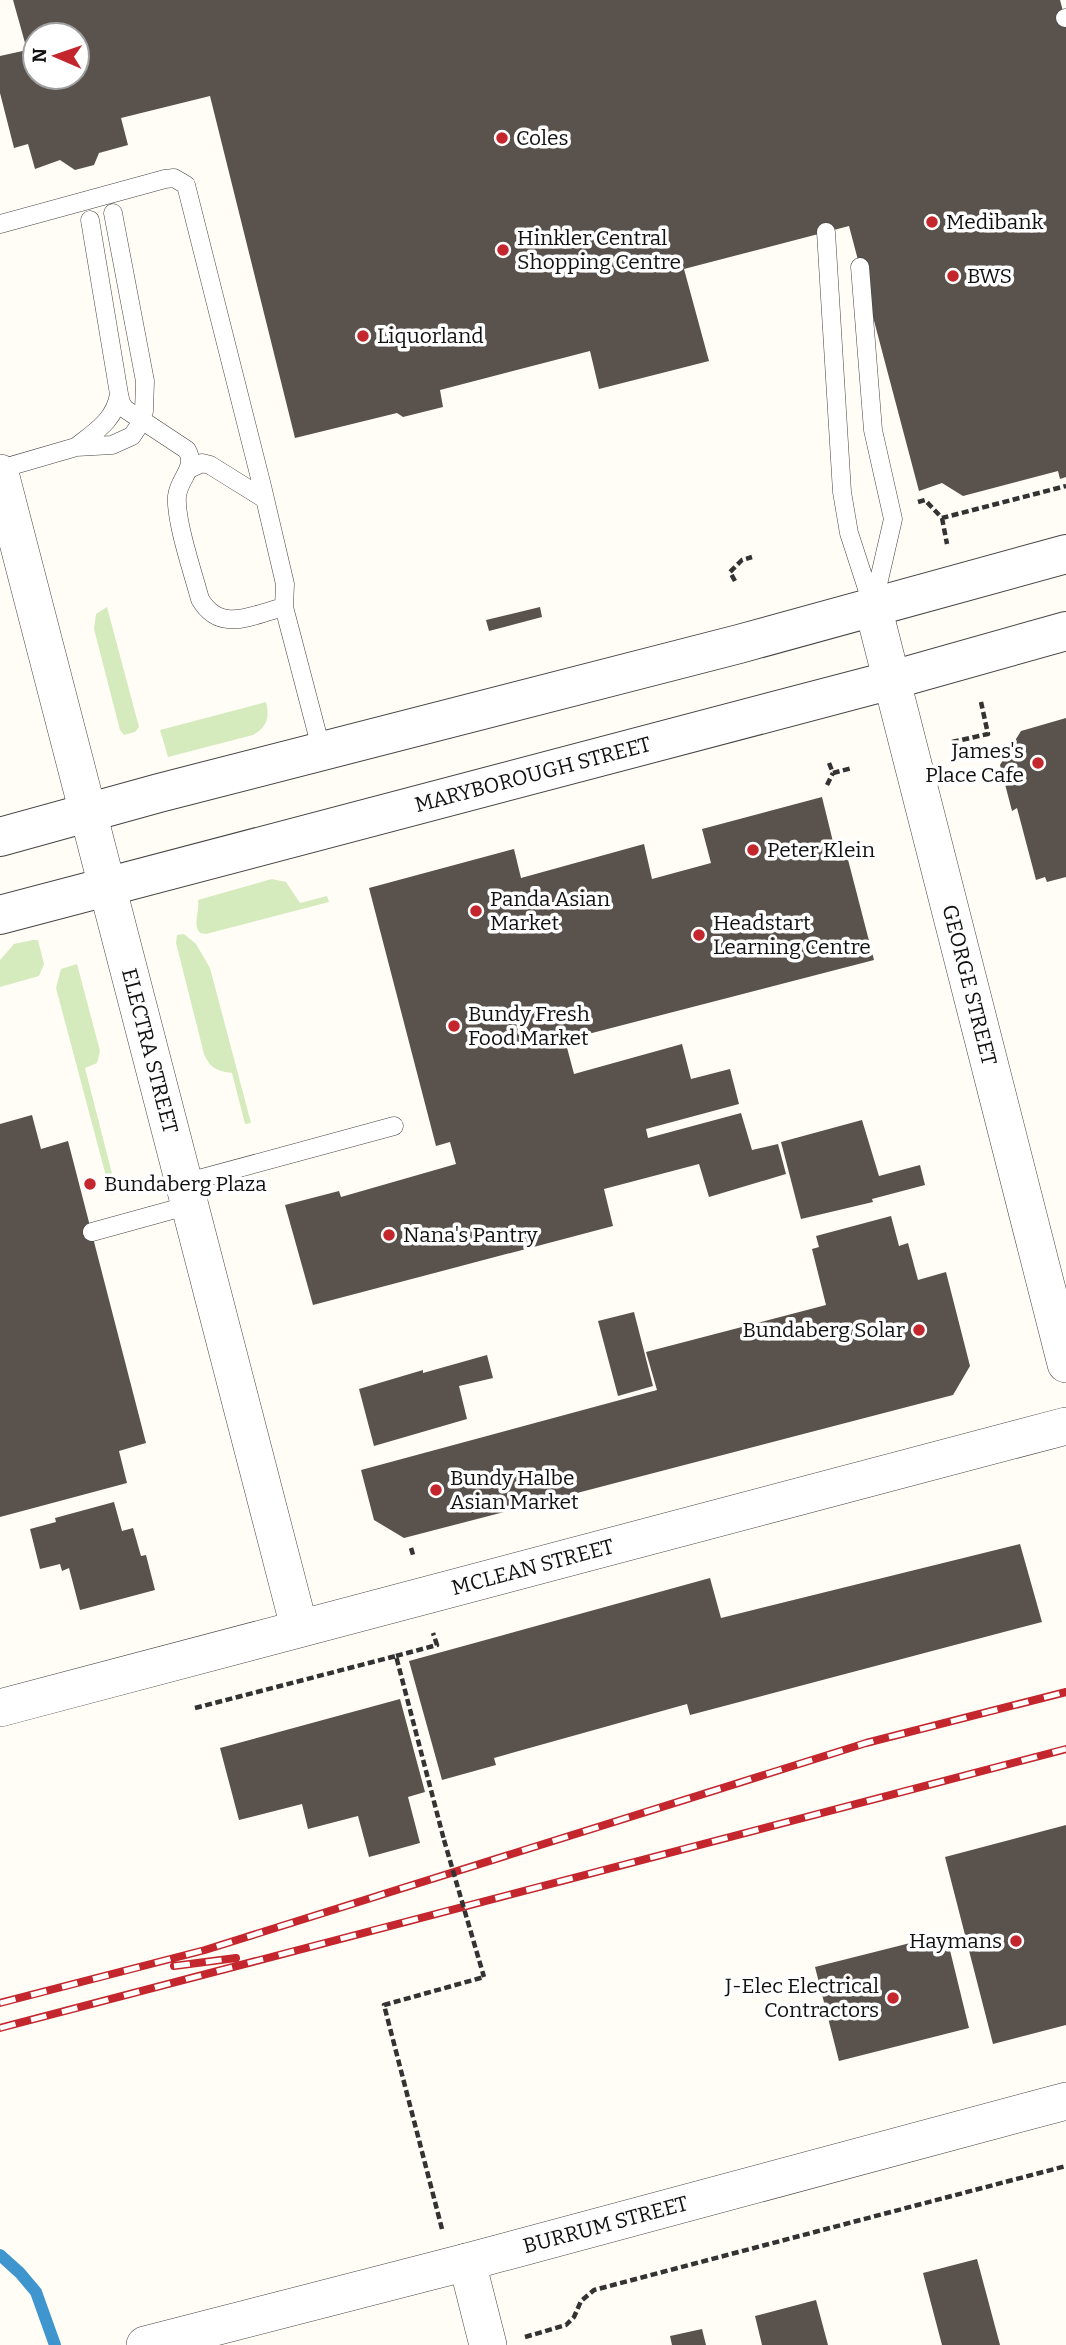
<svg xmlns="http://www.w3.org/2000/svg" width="1066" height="2345" viewBox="0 0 1066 2345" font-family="Bitter,serif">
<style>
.green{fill:#d5ebbd}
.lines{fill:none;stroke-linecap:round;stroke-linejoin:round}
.stream{stroke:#3f96cf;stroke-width:12}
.building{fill:#5a524d;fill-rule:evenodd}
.service-casing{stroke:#444;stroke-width:19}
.minor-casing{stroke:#444;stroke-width:38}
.tertiary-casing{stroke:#444;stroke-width:40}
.path{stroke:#333;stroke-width:4.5;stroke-dasharray:7 3.5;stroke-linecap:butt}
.service{stroke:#fff;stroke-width:18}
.minor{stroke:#fff;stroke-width:37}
.tertiary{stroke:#fff;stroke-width:38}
.rail-casing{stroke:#c4262e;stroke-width:8}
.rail{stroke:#fff;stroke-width:5;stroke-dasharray:16;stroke-linecap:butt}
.path-bridge{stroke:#333;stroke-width:4.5;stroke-dasharray:7 3.5;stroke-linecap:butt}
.poi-dot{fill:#c4262e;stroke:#fff;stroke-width:2.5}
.labels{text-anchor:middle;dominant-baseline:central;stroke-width:7;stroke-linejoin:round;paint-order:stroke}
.poi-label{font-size:21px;fill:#111;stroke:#fff;text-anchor:start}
.street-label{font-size:21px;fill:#111;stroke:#fff}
</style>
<rect width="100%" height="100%" fill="#fffdf5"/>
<!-- green -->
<path class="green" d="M 107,607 L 139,727 L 135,732 L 124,735 L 120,730 L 94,629 L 96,614 Z
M 266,702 C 270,717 267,727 253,735 L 168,757 L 160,730 Z
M 272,879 L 286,882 L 300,903 L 327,896 L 329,902 L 206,934 L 200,933 C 192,923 200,913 198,900 Z
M 184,934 L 196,944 L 210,968 L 251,1123 L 245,1124 L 232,1073 C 217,1071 210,1068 204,1054 L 176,943 L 177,935 Z
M 33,940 L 38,940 L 44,964 L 39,976 L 0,987 L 0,960 L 14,944 Z
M 77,964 L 100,1051 L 97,1063 L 85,1068 L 117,1193 L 111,1195 L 56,988 L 61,969 Z"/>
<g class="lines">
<!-- stream -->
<path class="stream" d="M 0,2255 L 20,2273 L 36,2292 L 55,2345"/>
</g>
<!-- building -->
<path class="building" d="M 13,0 L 1060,0 L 1066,22 L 1066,477 L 1060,479 L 1058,471 L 963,496 L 942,483 L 919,491 L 849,226 L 684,269 L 709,361 L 599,389 L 590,351 L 440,390 L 443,407 L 403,417 L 397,413 L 295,438 L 210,96 L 121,118 L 128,145 L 99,153 L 94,165 L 75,170 L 60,160 L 35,169 L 28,144 L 14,148 L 0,93 L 0,56 L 27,50 ZM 35,35 L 77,35 L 77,77 L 35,77 Z
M 540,607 L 542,617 L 489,631 L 486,620 Z
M 1066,718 L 1066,877 L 1047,882 L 1045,877 L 1036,880 L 1017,808 L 1012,811 L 1000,765 L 1021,731 Z
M 822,797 L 835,850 L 845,848 L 874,960 L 565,1040 L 574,1074 L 682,1044 L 691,1079 L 730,1069 L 739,1104 L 646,1129 L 648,1138 L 741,1113 L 752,1150 L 778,1144 L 786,1174 L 709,1197 L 699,1164 L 604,1189 L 613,1226 L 313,1305 L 285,1205 L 339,1191 L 341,1197 L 456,1164 L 450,1142 L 436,1146 L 369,888 L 514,849 L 521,878 L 644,844 L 652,879 L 711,863 L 702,829 Z
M 32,1115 L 41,1149 L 68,1141 L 146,1443 L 119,1451 L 127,1483 L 0,1517 L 0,1124 Z
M 862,1120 L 879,1176 L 920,1165 L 925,1185 L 872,1199 L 873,1202 L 801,1219 L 781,1142 Z
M 891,1216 L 899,1246 L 908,1243 L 918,1280 L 946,1272 L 970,1366 L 953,1395 L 404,1538 L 374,1520 L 361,1470 L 657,1390 L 646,1352 L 826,1305 L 812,1249 L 819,1247 L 816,1236 Z
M 634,1312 L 653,1386 L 618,1396 L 598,1321 Z
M 487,1355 L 493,1378 L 459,1386 L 467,1419 L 374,1446 L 359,1389 L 423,1370 L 423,1373 Z
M 114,1502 L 122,1531 L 133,1528 L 141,1556 L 146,1555 L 155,1590 L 80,1610 L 69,1568 L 62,1571 L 60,1564 L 40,1569 L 30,1529 L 56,1522 L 55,1518 Z
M 1020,1544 L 1042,1622 L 690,1715 L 687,1704 L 494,1758 L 496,1765 L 442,1780 L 409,1661 L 710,1578 L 721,1618 Z
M 400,1699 L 425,1792 L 408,1797 L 420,1843 L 369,1857 L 358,1816 L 308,1829 L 302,1804 L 239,1820 L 220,1748 Z
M 1066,1825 L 1066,2025 L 993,2044 L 945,1857 Z
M 946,1934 L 969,2028 L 839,2061 L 815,1967 Z
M 977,2259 L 1000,2345 L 942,2345 L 923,2273 Z
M 816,2300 L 828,2345 L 762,2345 L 755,2316 Z
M 702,2329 L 706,2345 L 672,2345 L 670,2336 Z"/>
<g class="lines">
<defs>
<path id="service" d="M 1065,18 L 1066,18
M 0,224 L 165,179 L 174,178 L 186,185 L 262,486 L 285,584 L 284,607 L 322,752
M 826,232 L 842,492 L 849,533 L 873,607
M 860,267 L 873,430 L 893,519 L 873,606
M 119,394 L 121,403 L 125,409 L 187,450 C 197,468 179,478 177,496 C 175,520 193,573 200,599 C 220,634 252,615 284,607
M 76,447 C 96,431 115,420 119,394 L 90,220
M 0,469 L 76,447 L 112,445 L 132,436 L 138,427 L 144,411 L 145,381 L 113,213
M 189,469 L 202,463 L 210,465 L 263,498
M 184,1183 L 394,1126
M 92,1232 L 190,1205"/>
<g id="minor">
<path id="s1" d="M 0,473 L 299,1627"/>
<path id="s2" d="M 873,607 L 1066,1364"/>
<path id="s3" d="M 0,1708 L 1066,1426"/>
<path d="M 467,2262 L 488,2345"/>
<path id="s4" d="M 145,2345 L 467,2262 L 1066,2101"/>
</g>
<g id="tertiary">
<path d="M 0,837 L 159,793 L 739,644 L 1066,554"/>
<path id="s5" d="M 0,915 L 892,680 L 1066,631"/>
</g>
</defs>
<!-- service casing -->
<use href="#service" class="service-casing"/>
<!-- minor casing -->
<use href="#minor" class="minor-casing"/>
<!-- tertiary casing -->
<use href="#tertiary" class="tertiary-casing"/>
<!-- path -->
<path class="path" d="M 918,502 L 925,500 L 942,518 L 1066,486
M 942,518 L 947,544
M 735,581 L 730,572 L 742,560 L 752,557
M 952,742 L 988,734 L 981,702
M 829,763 L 833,773 L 852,768
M 827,785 L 833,773
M 411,1548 L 414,1558
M 396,1656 L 437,1645 L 433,1633
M 195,1708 L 396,1656 L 444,1840
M 442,2229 L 384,2005 L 484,1977
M 525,2337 L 566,2325 L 574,2317 L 581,2301 L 594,2290 L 1066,2166"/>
<!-- service -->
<use href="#service" class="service"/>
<!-- minor -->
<use href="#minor" class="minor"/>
<!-- tertiary -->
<use href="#tertiary" class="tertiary"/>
<defs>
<path id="rail" d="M 174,1966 L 236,1958
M 0,2003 L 205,1950 L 866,1743 L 1066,1692
M 0,2028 L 1066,1749"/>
</defs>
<!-- rail casing -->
<use href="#rail" class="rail-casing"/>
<!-- rail -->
<use href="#rail" class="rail"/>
<!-- path-bridge -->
<path class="path-bridge" d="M 444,1840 L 484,1977"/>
</g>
<!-- markers -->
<g class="poi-dot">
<circle cx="502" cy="138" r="7"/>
<circle cx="932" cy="222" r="7"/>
<circle cx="503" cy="250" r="7"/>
<circle cx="953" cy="276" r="7"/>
<circle cx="363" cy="336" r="7"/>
<circle cx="1038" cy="763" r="7"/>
<circle cx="753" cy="850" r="7"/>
<circle cx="476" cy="911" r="7"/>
<circle cx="699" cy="935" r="7"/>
<circle cx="454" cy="1026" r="7"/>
<circle cx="90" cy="1184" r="7"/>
<circle cx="389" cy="1235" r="7"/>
<circle cx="919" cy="1330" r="7"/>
<circle cx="436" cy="1490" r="7"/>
<circle cx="1016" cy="1941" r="7"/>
<circle cx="893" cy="1998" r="7"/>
</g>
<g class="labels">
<!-- poi labels -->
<g class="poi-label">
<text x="516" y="138">Coles</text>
<text x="946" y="222">Medibank</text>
<text x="517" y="238">Hinkler Central<tspan x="517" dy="24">Shopping Centre</tspan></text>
<text x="967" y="276">BWS</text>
<text x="377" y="336">Liquorland</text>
<text x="1024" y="751" text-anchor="end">James's<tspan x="1024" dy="24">Place Cafe</tspan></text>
<text x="767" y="850">Peter Klein</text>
<text x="490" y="899">Panda Asian<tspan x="490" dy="24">Market</tspan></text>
<text x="713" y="923">Headstart<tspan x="713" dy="24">Learning Centre</tspan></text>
<text x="468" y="1014">Bundy Fresh<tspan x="468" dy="24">Food Market</tspan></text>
<text x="104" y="1184">Bundaberg Plaza</text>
<text x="403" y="1235">Nana's Pantry</text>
<text x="905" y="1330" text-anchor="end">Bundaberg Solar</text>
<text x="450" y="1478">Bundy Halbe<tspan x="450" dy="24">Asian Market</tspan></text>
<text x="1002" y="1941" text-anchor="end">Haymans</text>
<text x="879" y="1986" text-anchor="end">J-Elec Electrical<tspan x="879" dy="24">Contractors</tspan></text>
</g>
<!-- street labels -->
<g class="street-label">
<text stroke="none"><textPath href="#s5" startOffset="551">MARYBOROUGH STREET</textPath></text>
<text stroke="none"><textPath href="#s2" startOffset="390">GEORGE STREET</textPath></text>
<text stroke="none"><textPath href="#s1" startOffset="597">ELECTRA STREET</textPath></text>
<text stroke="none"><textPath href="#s3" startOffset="551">MCLEAN STREET</textPath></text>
<text stroke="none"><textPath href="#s4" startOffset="476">BURRUM STREET</textPath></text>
</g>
</g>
<!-- north arrow -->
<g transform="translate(56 56) rotate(272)"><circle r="33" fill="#ffffff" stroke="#a0a0a0" stroke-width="2"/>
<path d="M0-5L12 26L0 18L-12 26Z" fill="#c4262e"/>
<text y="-10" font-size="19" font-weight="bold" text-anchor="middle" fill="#111111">N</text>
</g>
</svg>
